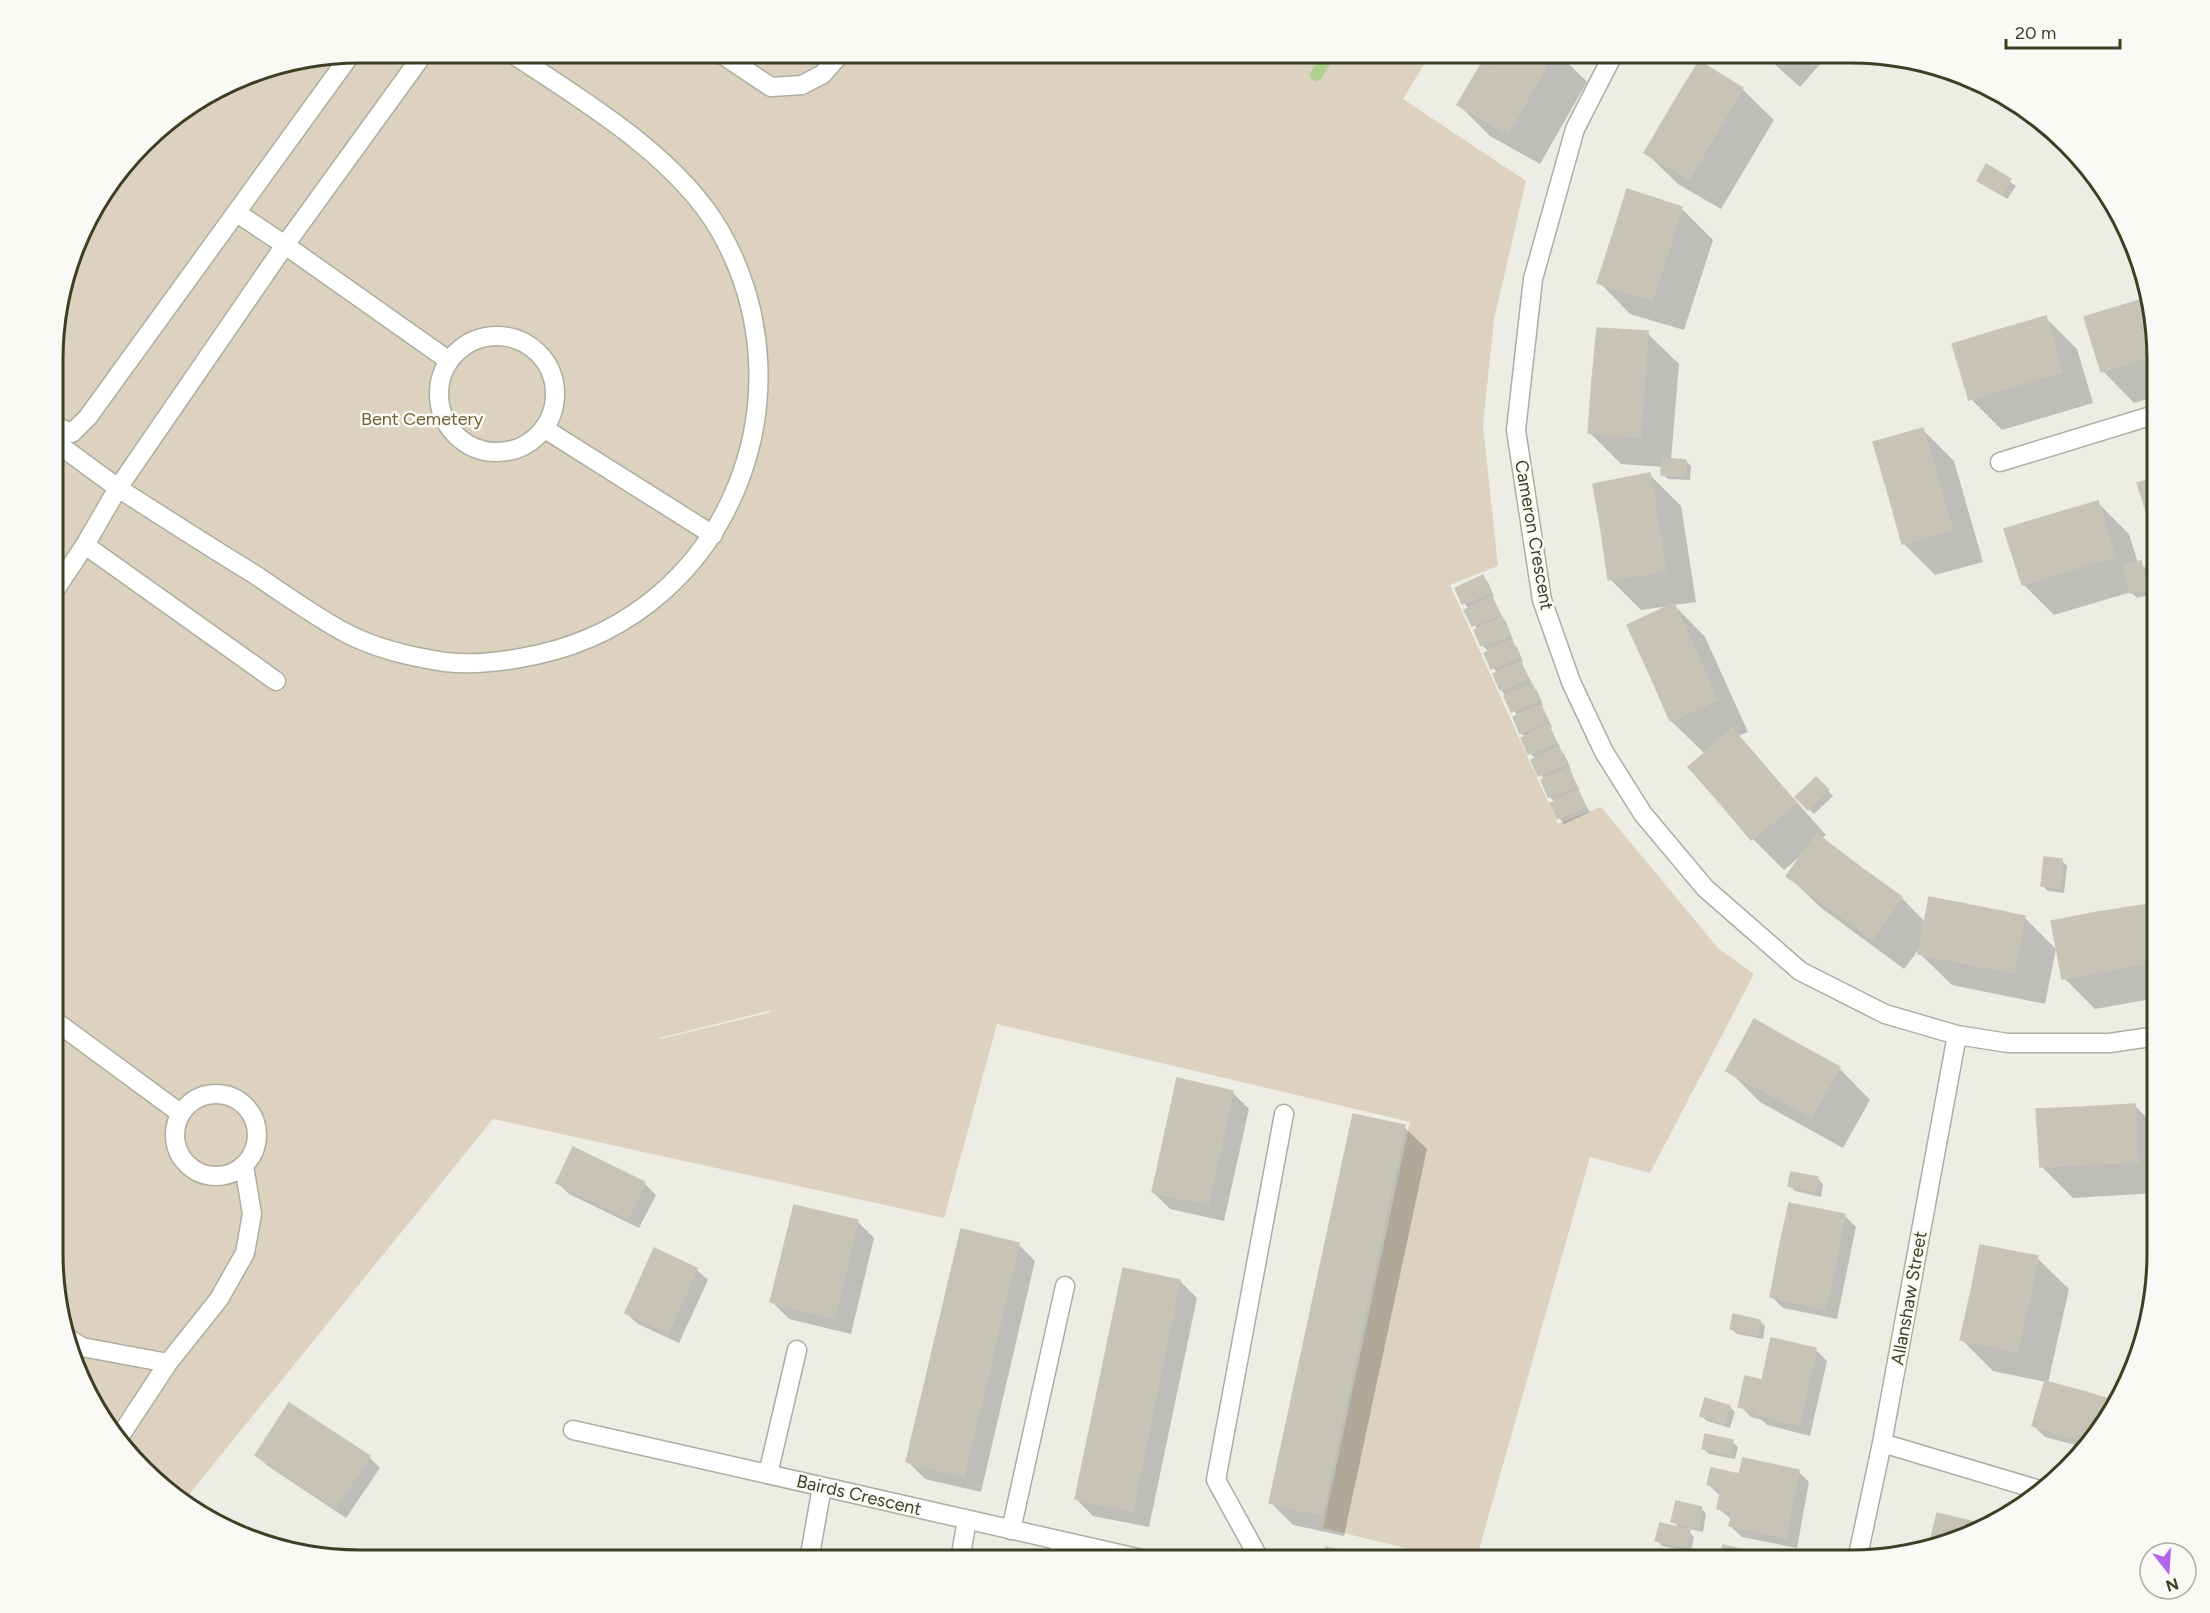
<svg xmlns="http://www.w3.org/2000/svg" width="2210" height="1613" viewBox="0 0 2210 1613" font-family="Figtree,sans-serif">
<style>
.green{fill:#ddd2bf;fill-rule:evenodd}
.shadow{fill:#0003}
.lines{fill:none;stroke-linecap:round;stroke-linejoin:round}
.stream{stroke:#b1d090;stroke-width:12}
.building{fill:#c5c4b7;stroke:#c7c6b8;stroke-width:1.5}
.service-casing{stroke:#aeaea0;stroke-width:21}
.minor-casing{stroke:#aeaea0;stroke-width:21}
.service{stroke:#fff;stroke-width:18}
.minor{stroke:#fff;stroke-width:18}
.labels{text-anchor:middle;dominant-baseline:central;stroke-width:5;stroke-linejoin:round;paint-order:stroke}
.park-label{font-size:18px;fill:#746131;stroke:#faf9f6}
.street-label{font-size:18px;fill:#3d3f25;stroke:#faf9f6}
.rim{fill:none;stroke:#3d3f25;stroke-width:3}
</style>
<rect width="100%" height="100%" fill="#eeede5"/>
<!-- green -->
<path class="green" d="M 360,53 L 1431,53 L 1403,99 L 1526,181 L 1494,320 L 1483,425 L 1498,566 L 1450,585 L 1558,824 L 1601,807 L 1718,948 L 1754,974 L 1650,1173 L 1590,1157 L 1476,1560 L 1455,1560 L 1323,1528 L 1410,1122 L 997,1024 L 944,1218 L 493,1119 L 183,1502 L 173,1497 L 94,1406 L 55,1292 L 55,321 L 84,224 L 157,129 L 243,76 ZM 772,1010 L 768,1013 L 660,1039 L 660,1038 Z"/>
<!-- shadow -->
<path class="shadow" d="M 1489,53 L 1558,53 L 1587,82 L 1540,164 L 1490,136 L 1459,105 Z
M 1762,53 L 1830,53 L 1800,87 Z
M 1699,63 L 1742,89 L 1774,120 L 1721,209 L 1678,184 L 1646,153 Z
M 1987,166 L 2016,186 L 2007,199 L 1979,180 Z
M 1628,191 L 1682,209 L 1713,240 L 1684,330 L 1630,314 L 1599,282 Z
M 2046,318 L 2077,349 L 2093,403 L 2002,430 L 1971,399 Z
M 1647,333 L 1679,364 L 1671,460 L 1686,461 L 1691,466 L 1690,480 L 1668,479 L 1662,474 L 1663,467 L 1621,464 L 1590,433 Z
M 2157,341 L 2157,396 L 2134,403 L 2103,371 Z
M 1923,430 L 1954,461 L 1983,562 L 1935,575 L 1904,544 L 1875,443 Z
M 1650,475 L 1681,506 L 1696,602 L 1674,605 L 1705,637 L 1748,732 L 1738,736 L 1826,835 L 1821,839 L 1902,898 L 1926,923 L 2025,918 L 2056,949 L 2045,1004 L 1952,985 L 1920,954 L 1922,945 L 1904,969 L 1820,907 L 1788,876 L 1802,855 L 1784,870 L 1753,839 L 1690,767 L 1709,749 L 1703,752 L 1671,721 L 1629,625 L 1670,606 L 1641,610 L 1610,579 Z
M 2098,503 L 2129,534 L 2138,563 L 2146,568 L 2152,594 L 2137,598 L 2131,592 L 2054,615 L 2023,584 Z
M 1482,577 L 1488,582 L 1494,597 L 1491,598 L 1507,624 L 1513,640 L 1510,641 L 1517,647 L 1523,662 L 1521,663 L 1532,683 L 1530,684 L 1537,691 L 1543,705 L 1540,707 L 1545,712 L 1552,727 L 1550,728 L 1560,747 L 1558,748 L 1564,754 L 1571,769 L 1568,770 L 1580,790 L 1577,791 L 1590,812 L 1564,824 L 1559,818 L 1552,804 L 1555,802 L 1549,796 L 1544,780 L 1533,761 L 1536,759 L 1530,753 L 1525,737 L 1521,733 L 1518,717 L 1501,689 L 1497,673 L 1486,654 L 1489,652 L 1483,646 L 1469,609 L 1464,603 Z
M 1816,779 L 1833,796 L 1814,814 L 1797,797 Z
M 2062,861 L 2067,866 L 2064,893 L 2048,891 L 2043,886 Z
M 2147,905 L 2157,915 L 2157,998 L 2095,1009 L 2064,978 Z
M 1839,1068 L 1870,1100 L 1843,1148 L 1760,1102 L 1728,1070 Z
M 1232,1092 L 1249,1109 L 1224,1221 L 1170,1209 L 1153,1192 Z
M 2134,1105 L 2157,1128 L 2157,1193 L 2073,1198 L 2042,1167 Z
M 1404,1127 L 1427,1149 L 1344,1536 L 1293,1525 L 1271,1503 Z
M 574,1149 L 644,1183 L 656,1195 L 639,1228 L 569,1194 L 558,1183 Z
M 1792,1173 L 1818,1179 L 1823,1184 L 1821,1197 L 1795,1191 L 1789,1185 Z
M 1845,1216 L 1856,1227 L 1837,1319 L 1783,1308 L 1771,1296 Z
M 857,1221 L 874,1238 L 851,1334 L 789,1319 L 772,1302 Z
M 1018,1244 L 1035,1261 L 981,1492 L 925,1479 L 908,1462 Z
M 2037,1258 L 2069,1289 L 2048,1383 L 2114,1402 L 2094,1440 L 2086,1448 L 2045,1437 L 2034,1426 L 2046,1382 L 1993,1371 L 1962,1340 Z
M 696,1269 L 708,1280 L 679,1343 L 638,1324 L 626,1313 Z
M 1180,1281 L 1197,1298 L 1149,1527 L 1093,1516 L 1076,1499 Z
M 1760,1321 L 1765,1326 L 1763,1339 L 1737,1334 L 1731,1329 Z
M 1815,1349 L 1827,1361 L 1810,1436 L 1767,1425 L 1762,1420 L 1751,1417 L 1740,1406 L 1763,1382 Z
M 1730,1407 L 1735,1412 L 1730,1428 L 1707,1421 L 1702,1416 Z
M 1732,1442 L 1738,1447 L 1735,1459 L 1709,1454 L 1704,1449 Z
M 256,1455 L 369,1457 L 380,1468 L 346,1518 L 268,1466 Z
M 1798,1471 L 1809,1482 L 1797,1548 L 1742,1537 L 1730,1526 L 1732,1520 L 1719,1509 L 1720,1496 L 1709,1485 L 1740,1475 Z
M 1701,1508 L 1706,1514 L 1703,1532 L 1686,1528 L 1694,1537 L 1691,1552 L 1662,1546 L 1657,1540 L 1681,1530 L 1673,1521 Z
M 1938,1515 L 1989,1527 L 1930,1550 Z
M 1724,1547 L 1776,1559 L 1777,1560 L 1721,1560 Z"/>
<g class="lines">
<!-- stream -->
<path class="stream" d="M 1316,75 L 1330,53"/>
</g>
<!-- building -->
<path class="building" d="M 1487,53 L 1554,53 L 1531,93 L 1481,64 Z
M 1699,61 L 1743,88 L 1716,133 L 1671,107 Z
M 1481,64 L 1531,93 L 1508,134 L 1457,105 Z
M 1671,107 L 1716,133 L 1689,179 L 1644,153 Z
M 1986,164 L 2011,179 L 2002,195 L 1977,181 Z
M 1627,189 L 1682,207 L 1667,255 L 1612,237 Z
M 1612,237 L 1667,255 L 1652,300 L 1597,283 Z
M 2146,298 L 2157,341 L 2157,355 L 2146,358 L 2130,303 Z
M 2130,303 L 2146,358 L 2101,372 L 2084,317 Z
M 2046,316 L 2062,372 L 2014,386 L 1998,330 Z
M 1597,328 L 1648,331 L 1644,384 L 1592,380 Z
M 1998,330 L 2014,386 L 1969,400 L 1952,344 Z
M 1592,380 L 1644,384 L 1640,437 L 1588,433 Z
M 1923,428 L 1938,480 L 1888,493 L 1873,442 Z
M 1662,458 L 1686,460 L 1686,476 L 1661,475 Z
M 1650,473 L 1658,521 L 1601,530 L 1593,484 Z
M 2157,477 L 2157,538 L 2155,539 L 2137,483 Z
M 1938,480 L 1952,530 L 1902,544 L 1888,493 Z
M 2098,501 L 2115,557 L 2066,571 L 2050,515 Z
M 2050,515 L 2066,571 L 2022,585 L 2004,529 Z
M 1658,521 L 1665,571 L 1608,580 L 1601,530 Z
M 2141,561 L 2148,589 L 2130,593 L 2123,565 Z
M 1483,575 L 1490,592 L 1462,604 L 1455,588 Z
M 1492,597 L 1500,614 L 1472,626 L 1464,610 Z
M 1674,603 L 1696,652 L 1649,673 L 1627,625 Z
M 1502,617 L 1509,635 L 1481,646 L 1474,630 Z
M 1512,640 L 1519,657 L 1491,669 L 1484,653 Z
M 1696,652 L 1717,700 L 1670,721 L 1649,673 Z
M 1521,662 L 1528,678 L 1500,690 L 1493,674 Z
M 1532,684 L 1539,700 L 1511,712 L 1504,696 Z
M 1541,705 L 1548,721 L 1520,734 L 1513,717 Z
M 1549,725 L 1556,742 L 1528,754 L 1521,738 Z
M 1732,728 L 1763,764 L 1719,802 L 1688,767 Z
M 1559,747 L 1566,764 L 1538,776 L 1531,760 Z
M 1763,764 L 1796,803 L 1751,840 L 1719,802 Z
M 1569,768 L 1576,785 L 1548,797 L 1541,780 Z
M 1816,777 L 1829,790 L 1808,810 L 1795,797 Z
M 1578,790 L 1586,807 L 1557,819 L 1550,803 Z
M 1817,834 L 1859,866 L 1829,907 L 1786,876 Z
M 2044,857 L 2062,859 L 2060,888 L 2041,886 Z
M 1859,866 L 1902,897 L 1872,939 L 1829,907 Z
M 1929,897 L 1976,906 L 1964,963 L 1918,954 Z
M 2148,904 L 2157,961 L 2109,970 L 2098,912 Z
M 1976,906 L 2025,916 L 2014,973 L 1964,963 Z
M 2098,912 L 2109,970 L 2062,979 L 2051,921 Z
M 1754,1019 L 1796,1043 L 1767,1093 L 1726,1071 Z
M 1796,1043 L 1840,1067 L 1811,1117 L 1767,1093 Z
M 1177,1078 L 1233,1091 L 1208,1204 L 1152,1192 Z
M 2135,1104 L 2138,1162 L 2087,1164 L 2084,1107 Z
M 2084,1107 L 2087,1164 L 2040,1167 L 2036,1109 Z
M 1353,1114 L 1405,1125 L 1322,1515 L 1269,1503 Z
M 573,1147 L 645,1182 L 628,1218 L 556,1183 Z
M 1791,1172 L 1818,1177 L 1815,1192 L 1788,1186 Z
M 1789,1203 L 1845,1214 L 1836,1261 L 1779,1249 Z
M 794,1205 L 858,1220 L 834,1318 L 770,1302 Z
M 961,1229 L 1019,1243 L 964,1476 L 906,1462 Z
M 1980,1245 L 2038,1256 L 2028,1303 L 1971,1291 Z
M 654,1248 L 697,1268 L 668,1333 L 625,1313 Z
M 1779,1249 L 1836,1261 L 1825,1309 L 1770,1297 Z
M 1123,1268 L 1180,1280 L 1132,1511 L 1075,1499 Z
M 1971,1291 L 2028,1303 L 2017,1352 L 1960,1340 Z
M 1733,1314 L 1760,1320 L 1758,1335 L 1730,1329 Z
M 1771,1338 L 1816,1348 L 1808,1385 L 1763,1375 Z
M 1763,1375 L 1808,1385 L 1799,1425 L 1754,1414 L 1755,1411 L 1738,1407 L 1745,1376 L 1762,1380 Z
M 2045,1381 L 2086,1392 L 2073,1438 L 2032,1426 Z
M 2086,1392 L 2115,1401 L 2091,1442 L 2073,1438 Z
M 1705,1398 L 1730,1406 L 1725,1423 L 1700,1416 Z
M 289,1403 L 370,1456 L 335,1508 L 255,1455 Z
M 1705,1434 L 1733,1440 L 1730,1455 L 1702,1449 Z
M 1743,1458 L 1799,1470 L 1792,1503 L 1707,1485 L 1711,1468 L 1739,1474 Z
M 1721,1488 L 1792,1503 L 1786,1538 L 1729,1526 L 1732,1512 L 1717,1509 Z
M 1676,1501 L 1702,1507 L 1698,1528 L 1671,1522 Z
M 1937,1513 L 1991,1526 L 1928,1550 Z
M 1660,1523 L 1690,1530 L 1686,1547 L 1655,1541 Z
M 1723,1545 L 1777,1558 L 1776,1560 L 1719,1560 Z
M 1326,1547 L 1382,1560 L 1323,1560 Z
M 1689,1556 L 1712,1560 L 1688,1560 Z"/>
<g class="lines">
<defs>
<path id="service" d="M 720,53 L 771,87 L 802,85 L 823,74 L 841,53
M 237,213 L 285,245 L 419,60 L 409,53
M439 394a58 58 0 1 1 116 0a58 58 0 1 1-116 0Z
M 55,426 L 72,433 L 88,417 L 351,54
M 545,429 L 713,535
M 62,447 L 118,488 L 285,245 L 448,360
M 85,545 L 276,681
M 55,590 L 85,545 L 118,488 C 163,517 208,546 254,574 C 284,594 314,616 346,633 C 376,649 412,657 445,662 C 477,666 509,661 540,654 C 729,611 814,396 720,231 C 677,156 582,100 511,53
M 55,1021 L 180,1113
M175 1135a41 41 0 1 1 82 0a41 41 0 1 1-82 0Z
M 71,1340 L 82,1347 L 168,1363
M 120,1436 L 168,1363 L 219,1299 L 245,1253 L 252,1214 L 244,1166
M 768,1474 L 797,1350
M 1011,1530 L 1065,1286
M 809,1560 L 822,1487
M 960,1560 L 967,1520
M 1057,1560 L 1061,1541
M 1260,1560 L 1216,1480 L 1284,1114"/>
<path id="minor" d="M 1614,53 L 1575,129 L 1533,279 L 1516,430 L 1542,600 L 1571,682 L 1604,752 L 1643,814 L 1705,888 L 1800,971 L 1885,1014 L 1957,1035 L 2008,1043 L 2110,1043 L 2157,1036
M 2000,462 L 2157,414
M 573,1430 L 1146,1560
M 1882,1443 L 2043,1491
M 1857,1560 L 1882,1443 L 1957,1035"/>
</defs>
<!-- service casing -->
<use href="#service" class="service-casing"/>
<!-- minor casing -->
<use href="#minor" class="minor-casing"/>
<!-- service -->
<use href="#service" class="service"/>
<!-- minor -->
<use href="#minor" class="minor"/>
</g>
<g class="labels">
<!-- park labels -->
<g class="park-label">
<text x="422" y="419">Bent Cemetery</text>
</g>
<!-- street labels -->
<g class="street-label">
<text transform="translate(1534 535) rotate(80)">Cameron Crescent</text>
<text transform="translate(1909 1298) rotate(-80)">Allanshaw Street</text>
<text transform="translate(859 1495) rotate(13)">Bairds Crescent</text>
</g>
</g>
<!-- crop -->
<path d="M0 0H2210V1613H0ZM360 63H1850A297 297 0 0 1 2147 360V1253A297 297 0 0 1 1850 1550H360A297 297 0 0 1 63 1253V360A297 297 0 0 1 360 63Z" fill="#faf9f6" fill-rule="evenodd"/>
<path class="rim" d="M360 63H1850A297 297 0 0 1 2147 360V1253A297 297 0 0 1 1850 1550H360A297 297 0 0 1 63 1253V360A297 297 0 0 1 360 63Z"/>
<!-- north arrow -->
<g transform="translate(2168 1571) rotate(163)"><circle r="28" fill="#faf9f6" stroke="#aeafa2" stroke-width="1.5"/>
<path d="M0-4.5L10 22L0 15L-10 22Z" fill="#b365ec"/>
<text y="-9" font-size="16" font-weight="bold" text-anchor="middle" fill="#3d3f25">N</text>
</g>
<!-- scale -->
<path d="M2006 39v9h114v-9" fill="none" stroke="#3d3f25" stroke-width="3"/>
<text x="2015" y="39" font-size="18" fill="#3d3f25" stroke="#faf9f6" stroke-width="4.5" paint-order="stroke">20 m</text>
</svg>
